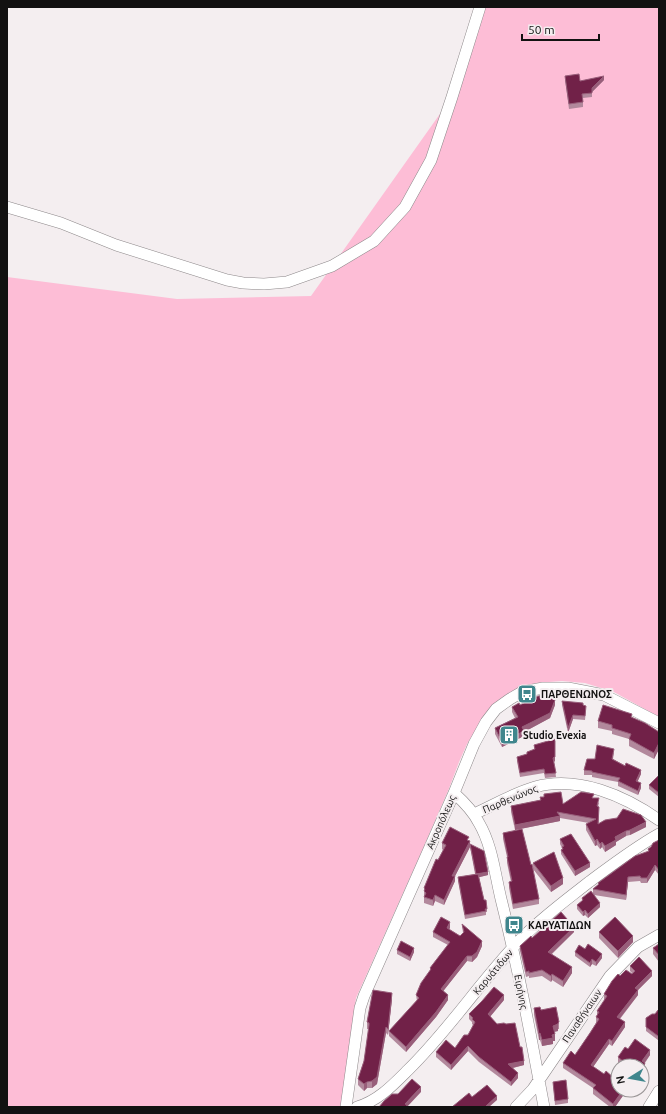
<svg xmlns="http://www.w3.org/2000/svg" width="666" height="1114" viewBox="0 0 666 1114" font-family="Ubuntu,sans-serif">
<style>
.green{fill:#fdbdd6}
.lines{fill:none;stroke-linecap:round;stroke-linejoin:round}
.street-casing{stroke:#8d888a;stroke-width:12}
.street{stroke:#fff;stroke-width:11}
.wall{fill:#b2889c}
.shaded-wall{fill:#985e7a}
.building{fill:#712148;stroke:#985e7a}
.labels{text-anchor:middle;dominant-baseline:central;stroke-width:4;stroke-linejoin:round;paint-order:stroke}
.poi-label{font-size:10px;font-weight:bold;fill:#121111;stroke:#f4eef0;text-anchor:start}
.street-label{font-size:10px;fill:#121111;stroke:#f4eef0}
</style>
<rect width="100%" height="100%" fill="#f4eef0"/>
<!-- green -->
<path class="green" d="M 485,7 L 659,7 L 659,717 L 614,692 L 585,683 L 562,681 L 536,683 L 520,688 L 485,716 L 467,744 L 459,762 L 448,791 L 421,853 L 356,998 L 341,1107 L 7,1107 L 7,277 L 177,299 L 311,296 L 459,87 Z"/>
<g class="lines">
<defs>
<path id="street" d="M 7,207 L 61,223 L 116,245 L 227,280 L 243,283 L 264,284 L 287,282 L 332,266 L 374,241 L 405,207 L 431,160 L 452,97 L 480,7
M 454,793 C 464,802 473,811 479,823 C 492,845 495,874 501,899 C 518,967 531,1037 544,1107
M 474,814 C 494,805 514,793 535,787 C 578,775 625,796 659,820
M 346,1107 L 360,1008 L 364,996 L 454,793 L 474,744 L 486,722 L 496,709 L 510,699 L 522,692 L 543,688 L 568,688 L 604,695 L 659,723
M 357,1107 C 378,1101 393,1085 408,1070 C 449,1030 480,982 519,941 C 540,919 565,901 589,882 C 612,865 634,848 659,834
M 516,1107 L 533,1089 L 610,976 L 638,947 L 659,935
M 649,1107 L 659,1091"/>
</defs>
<!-- street casing -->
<use href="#street" class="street-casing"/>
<!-- street -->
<use href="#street" class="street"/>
</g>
<!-- wall -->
<path class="wall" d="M 565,76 L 580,81 L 604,80 L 592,92 L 592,97 L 583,98 L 583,107 L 569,109 L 565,80 Z
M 562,701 L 583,705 L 586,710 L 585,720 L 573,719 L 568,733 L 562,705 Z
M 520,705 L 555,705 L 550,718 L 524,732 L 524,736 L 502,747 L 495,734 L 495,728 L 515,718 L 512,712 L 512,707 Z
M 632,718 L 659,732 L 659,749 L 654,759 L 629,746 L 629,739 L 612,734 L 612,731 L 598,728 L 598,721 Z
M 534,745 L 555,761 L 554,762 L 556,777 L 545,778 L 544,773 L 520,777 L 517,761 L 517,757 L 527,754 L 534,749 Z
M 614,753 L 613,759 L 641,774 L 637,782 L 641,788 L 638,795 L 618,786 L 618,782 L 592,777 L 592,775 L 584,775 L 584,770 L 595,759 Z
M 659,776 L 659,797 L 649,789 L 649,785 Z
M 544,794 L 563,804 L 594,798 L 599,803 L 598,807 L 599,824 L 646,827 L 630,835 L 626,836 L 616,842 L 616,845 L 605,852 L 602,847 L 600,849 L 597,845 L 595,846 L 586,830 L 586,824 L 589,823 L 560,818 L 560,821 L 515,830 L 511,812 L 511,806 L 540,800 L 540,797 L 544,797 Z
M 503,833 L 531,865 L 539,899 L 539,904 L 513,909 L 509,888 L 509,882 L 511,882 L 507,863 L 507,857 L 503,839 Z
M 560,839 L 590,867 L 575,876 L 561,854 L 561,850 L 562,849 L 562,848 L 560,844 Z
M 659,840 L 659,875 L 655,870 L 647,883 L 641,883 L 640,881 L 628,882 L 626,900 L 594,895 L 600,907 L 588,918 L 585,915 L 583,916 L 577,909 L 577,905 L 582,901 L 582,898 L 593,893 L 593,889 L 598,885 L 598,883 L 648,851 L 648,849 L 651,847 Z
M 469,841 L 470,847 L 455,876 L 455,881 L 444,905 L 435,901 L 433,906 L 424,903 L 424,888 L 443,850 L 442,849 L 442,843 Z
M 470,844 L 488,875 L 479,877 L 484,900 L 487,909 L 487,912 L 486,912 L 486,915 L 465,919 L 458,881 L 458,877 L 475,874 L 470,847 Z
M 533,863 L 563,884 L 551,892 L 533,869 Z
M 462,924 L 482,946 L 477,957 L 472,962 L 467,961 L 443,991 L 448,1000 L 436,1017 L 406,1052 L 389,1036 L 389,1031 L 417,1001 L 416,995 L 430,972 L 430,968 L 448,945 L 433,937 L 433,932 L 450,928 L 449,929 L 460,936 L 463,933 Z
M 574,932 L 552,954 L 572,973 L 563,987 L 552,980 L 551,982 L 542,976 L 529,978 L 529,976 L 526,977 L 520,951 L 520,946 L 532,938 Z
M 599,932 L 633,942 L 618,958 L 599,938 Z
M 659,944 L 659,962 L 653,954 L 653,948 Z
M 585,949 L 602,958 L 596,966 L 592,964 L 590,967 L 575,956 L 575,952 Z
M 397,950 L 414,952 L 410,961 L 397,954 Z
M 630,966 L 652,976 L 638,990 L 638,995 L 620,1019 L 625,1027 L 612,1046 L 609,1044 L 593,1067 L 627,1090 L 615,1107 L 610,1107 L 593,1094 L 593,1088 L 563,1068 L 563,1063 L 575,1055 L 590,1033 L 596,1023 L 596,1017 L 597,1015 L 597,1011 L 605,1000 L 604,999 L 604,994 L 620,976 L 632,974 L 633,974 L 630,971 Z
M 392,999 L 388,1035 L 386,1033 L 377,1084 L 372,1088 L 367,1088 L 364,1091 L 358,1085 L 358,1079 L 364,1061 L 369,1029 L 367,1029 L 367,1022 Z
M 504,1000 L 490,1017 L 524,1065 L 513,1068 L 518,1078 L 511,1086 L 479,1062 L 468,1051 L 451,1070 L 436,1057 L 436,1052 L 455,1048 L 468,1035 L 473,1025 L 472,1024 L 472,1022 L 469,1019 L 469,1014 Z
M 534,1008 L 541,1010 L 559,1022 L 559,1029 L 558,1029 L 558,1031 L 554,1032 L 555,1041 L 553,1041 L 553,1044 L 542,1046 L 540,1040 L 539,1040 L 534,1015 Z
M 659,1010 L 659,1039 L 658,1040 L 646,1031 L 646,1018 L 655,1014 Z
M 628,1049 L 650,1055 L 645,1063 L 645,1069 L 622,1066 L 618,1063 L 618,1057 Z
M 553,1082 L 568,1099 L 568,1103 L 555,1105 Z"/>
<!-- shaded-wall -->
<path class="shaded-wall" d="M 604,76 L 604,80 L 592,92 L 592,88 Z
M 555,700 L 555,705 L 550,718 L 524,732 L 524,736 L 502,747 L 502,742 L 522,727 Z
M 573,715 L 573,719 L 568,733 L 568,728 Z
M 659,743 L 659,749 L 654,759 L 654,753 Z
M 555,757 L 555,761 L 553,762 L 553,758 Z
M 641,770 L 641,774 L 636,785 L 636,781 Z
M 641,783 L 641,788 L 638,795 L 638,791 Z
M 560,816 L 560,821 L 515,830 L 515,825 Z
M 646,822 L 646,827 L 630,835 L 630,830 Z
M 626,831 L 626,836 L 616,842 L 616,845 L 605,852 L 605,846 L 615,837 Z
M 597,839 L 597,845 L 595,846 L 595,841 Z
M 470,841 L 470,847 L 452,882 L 452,876 Z
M 602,842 L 602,847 L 600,849 L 600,844 Z
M 590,863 L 590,867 L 575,876 L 575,871 Z
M 655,865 L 655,870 L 647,883 L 647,878 Z
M 488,872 L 488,875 L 476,878 L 476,874 Z
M 455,876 L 455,881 L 444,905 L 444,900 Z
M 628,877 L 628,882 L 626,900 L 626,895 Z
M 563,878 L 563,884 L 551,892 L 551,886 Z
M 435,895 L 435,901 L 433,906 L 433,900 Z
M 600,903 L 600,907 L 588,918 L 588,914 Z
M 585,910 L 585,915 L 583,916 L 583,912 Z
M 450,922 L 450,928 L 447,933 L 447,928 Z
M 574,927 L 574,932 L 548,957 L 548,952 Z
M 633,936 L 633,942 L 618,958 L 618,951 Z
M 482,941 L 482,946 L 477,957 L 472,962 L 472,956 Z
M 414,948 L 414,952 L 410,961 L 410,957 Z
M 602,954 L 602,958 L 596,966 L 596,962 Z
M 467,956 L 467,961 L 441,994 L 441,989 Z
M 592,959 L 592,964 L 590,967 L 590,963 Z
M 572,967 L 572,973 L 563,987 L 563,981 Z
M 652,971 L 652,976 L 635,993 L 635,988 Z
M 552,974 L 552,980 L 551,982 L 551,976 Z
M 638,990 L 638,995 L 617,1022 L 617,1017 Z
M 392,993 L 392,999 L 388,1035 L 388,1029 Z
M 448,995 L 448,1000 L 436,1017 L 406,1052 L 406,1047 Z
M 504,995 L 504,1000 L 488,1019 L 488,1014 Z
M 625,1022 L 625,1027 L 612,1046 L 612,1041 Z
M 558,1024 L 558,1031 L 553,1032 L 553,1026 Z
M 386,1027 L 386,1033 L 377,1084 L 372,1088 L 372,1081 Z
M 540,1033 L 540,1040 L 539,1040 L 539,1034 Z
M 555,1034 L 555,1041 L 553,1041 L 553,1044 L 542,1046 L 542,1040 Z
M 609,1039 L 609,1044 L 591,1070 L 591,1065 Z
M 468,1046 L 468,1051 L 451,1070 L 451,1065 Z
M 650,1050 L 650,1055 L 642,1066 L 642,1061 Z
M 524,1061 L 524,1065 L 508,1069 L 508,1064 Z
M 645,1063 L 645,1069 L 642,1074 L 642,1069 Z
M 518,1073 L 518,1078 L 511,1086 L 511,1082 Z
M 367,1082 L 367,1088 L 364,1091 L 364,1084 Z
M 421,1087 L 421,1092 L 407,1107 L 405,1107 L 405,1104 Z
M 623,1090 L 627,1090 L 615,1107 L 613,1107 L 613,1104 Z
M 497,1096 L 497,1100 L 489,1107 L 485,1107 Z"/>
<!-- building -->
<path class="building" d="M 579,74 L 580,81 L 604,76 L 592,88 L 592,93 L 582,94 L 583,102 L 569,104 L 565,76 Z
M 546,694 L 555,700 L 550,713 L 522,727 L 524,731 L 502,742 L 495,728 L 518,717 L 512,707 L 519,703 L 520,705 L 535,697 Z
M 562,701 L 583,703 L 583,705 L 586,706 L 585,716 L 573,715 L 568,728 Z
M 603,705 L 632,714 L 631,717 L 645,723 L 659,732 L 659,743 L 654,753 L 629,739 L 631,734 L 612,728 L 612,725 L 598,721 Z
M 555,739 L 555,757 L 553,758 L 556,773 L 545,774 L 544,769 L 520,773 L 517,757 L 527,754 L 527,752 L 535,749 L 534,745 Z
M 597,745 L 614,749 L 612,759 L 625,766 L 626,763 L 641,770 L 636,781 L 641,783 L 638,791 L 618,781 L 620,778 L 592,772 L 592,771 L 584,770 L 587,759 L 595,759 Z
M 658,776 L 659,776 L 659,793 L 649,785 Z
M 561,792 L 563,804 L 581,792 L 594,794 L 592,798 L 599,798 L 597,806 L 599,807 L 598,824 L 605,820 L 617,818 L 623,809 L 641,815 L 646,822 L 630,830 L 626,831 L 615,837 L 616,840 L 605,846 L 602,842 L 600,844 L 597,839 L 595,841 L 586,824 L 596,819 L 557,812 L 560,816 L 515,825 L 511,806 L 541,800 L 540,797 L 544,797 L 544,794 Z
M 450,827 L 469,837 L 467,840 L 470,841 L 452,876 L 455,876 L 444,900 L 435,895 L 433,900 L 424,897 L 426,893 L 424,891 L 425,889 L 424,888 L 436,859 L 438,860 L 446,845 L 442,843 Z
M 522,829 L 531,865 L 532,864 L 539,899 L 513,904 L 509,882 L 512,881 L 507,857 L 508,857 L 503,833 Z
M 571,834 L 590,863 L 575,871 L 561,850 L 563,849 L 562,847 L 564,846 L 560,839 Z
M 659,840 L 659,870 L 655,865 L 647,878 L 641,878 L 640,876 L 628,877 L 626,895 L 593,889 L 599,884 L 598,883 L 635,856 L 649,851 L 648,849 L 651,847 L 653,843 Z
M 470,844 L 484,851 L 488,872 L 476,874 Z
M 554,852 L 563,878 L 551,886 L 533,863 Z
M 478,874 L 484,900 L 486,900 L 487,909 L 485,909 L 486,911 L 465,915 L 458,877 Z
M 591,891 L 600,903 L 588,914 L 585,910 L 583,912 L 577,905 L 583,900 L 582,898 Z
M 561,912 L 574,927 L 548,952 L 572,967 L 563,981 L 552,974 L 551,976 L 542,970 L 529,973 L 529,971 L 526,972 L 520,946 L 531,936 L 532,938 Z
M 441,917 L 450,922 L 447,928 L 460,936 L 464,932 L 462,924 L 482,941 L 477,952 L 472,956 L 467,956 L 441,989 L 448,995 L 436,1012 L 406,1047 L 389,1031 L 419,998 L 416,995 L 421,983 L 431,969 L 430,968 L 450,942 L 433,932 Z
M 615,917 L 633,936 L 618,951 L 599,932 Z
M 401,941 L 414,948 L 410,957 L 397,950 Z
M 588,944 L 602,954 L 596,962 L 592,959 L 590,963 L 575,952 L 579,945 L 585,949 Z
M 659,944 L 659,955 L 653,948 Z
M 639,957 L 652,971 L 635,988 L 638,990 L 617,1017 L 625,1022 L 612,1041 L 609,1039 L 591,1065 L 604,1074 L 606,1071 L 614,1078 L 618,1073 L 618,1090 L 623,1090 L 613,1104 L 593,1088 L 596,1085 L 563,1063 L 571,1051 L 575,1055 L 590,1033 L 599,1019 L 596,1017 L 599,1012 L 597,1011 L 607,996 L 604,994 L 612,981 L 618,974 L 620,976 L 626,970 L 632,974 L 635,971 L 630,966 Z
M 494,987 L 504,995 L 488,1014 L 497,1024 L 504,1023 L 506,1024 L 515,1023 L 520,1047 L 522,1047 L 524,1061 L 508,1064 L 518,1073 L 511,1082 L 479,1057 L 468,1046 L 451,1065 L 436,1052 L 446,1040 L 455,1048 L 464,1035 L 468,1035 L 475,1022 L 472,1019 L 473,1018 L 469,1014 L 482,1001 Z
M 373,990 L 392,993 L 388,1029 L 386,1027 L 377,1077 L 372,1081 L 367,1082 L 364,1084 L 358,1079 L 364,1061 L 369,1025 L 369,1023 L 367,1022 Z
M 540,1007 L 541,1010 L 556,1007 L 559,1022 L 558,1023 L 558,1024 L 553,1026 L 555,1034 L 552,1035 L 553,1038 L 542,1040 L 540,1033 L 539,1034 L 534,1008 Z
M 658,1010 L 659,1010 L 659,1034 L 658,1036 L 646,1027 L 646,1018 L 652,1014 L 655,1014 Z
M 635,1039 L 650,1050 L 642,1061 L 645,1063 L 642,1069 L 642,1066 L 623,1066 L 625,1063 L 618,1057 L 625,1047 L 628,1049 Z
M 412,1079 L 421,1087 L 405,1104 L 407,1105 L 406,1107 L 379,1107 L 384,1101 L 392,1094 L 398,1094 Z
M 566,1080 L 568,1099 L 555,1101 L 553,1082 Z
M 487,1085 L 497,1096 L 485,1107 L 452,1107 L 469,1093 L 472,1097 Z"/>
<!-- icons -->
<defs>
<symbol id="bus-square" viewBox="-11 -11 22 22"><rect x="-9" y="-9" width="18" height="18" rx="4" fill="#3f868d" stroke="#f4eef0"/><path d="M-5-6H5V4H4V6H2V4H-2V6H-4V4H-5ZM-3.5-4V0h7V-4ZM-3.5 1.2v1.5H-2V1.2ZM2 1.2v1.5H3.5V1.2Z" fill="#fff"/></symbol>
<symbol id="building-square" viewBox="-11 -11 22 22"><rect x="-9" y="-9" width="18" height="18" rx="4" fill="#3f868d" stroke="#f4eef0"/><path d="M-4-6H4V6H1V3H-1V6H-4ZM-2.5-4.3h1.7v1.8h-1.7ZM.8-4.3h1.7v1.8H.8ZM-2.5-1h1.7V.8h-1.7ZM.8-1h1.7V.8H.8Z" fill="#fff"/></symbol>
</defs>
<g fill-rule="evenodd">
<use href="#bus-square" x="516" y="683" width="22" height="22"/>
<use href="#building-square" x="498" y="724" width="22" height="22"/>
<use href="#bus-square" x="503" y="914" width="22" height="22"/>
</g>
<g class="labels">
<!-- poi labels -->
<g class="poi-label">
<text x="541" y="694">ΠΑΡΘΕΝΩΝΟΣ</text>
<text x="523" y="735">Studio Evexia</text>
<text x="528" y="925">ΚΑΡΥΑΤΙΔΩΝ</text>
</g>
<!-- street labels -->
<g class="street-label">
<text transform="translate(510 799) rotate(-23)">Παρθενώνος</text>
<text transform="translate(441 822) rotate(-66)">Ακροπόλεως</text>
<text transform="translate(493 972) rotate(-50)">Καρυάτιδων</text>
<text transform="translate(521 992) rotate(79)">Ειρήνης</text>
<text transform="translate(582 1016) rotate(-56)">Παναθήναιων</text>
</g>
</g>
<!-- border -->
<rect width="666" height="1114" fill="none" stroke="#121111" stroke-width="16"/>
<!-- north arrow -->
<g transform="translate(630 1078) rotate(259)"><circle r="19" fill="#f4eef0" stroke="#9a9697"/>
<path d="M0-3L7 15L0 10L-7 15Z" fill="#3f868d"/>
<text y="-6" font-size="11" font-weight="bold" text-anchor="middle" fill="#121111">N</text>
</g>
<!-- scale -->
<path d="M522 34v6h77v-6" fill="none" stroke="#121111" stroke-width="2"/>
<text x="528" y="34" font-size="12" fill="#121111" stroke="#f4eef0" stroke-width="3" paint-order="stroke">50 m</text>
</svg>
